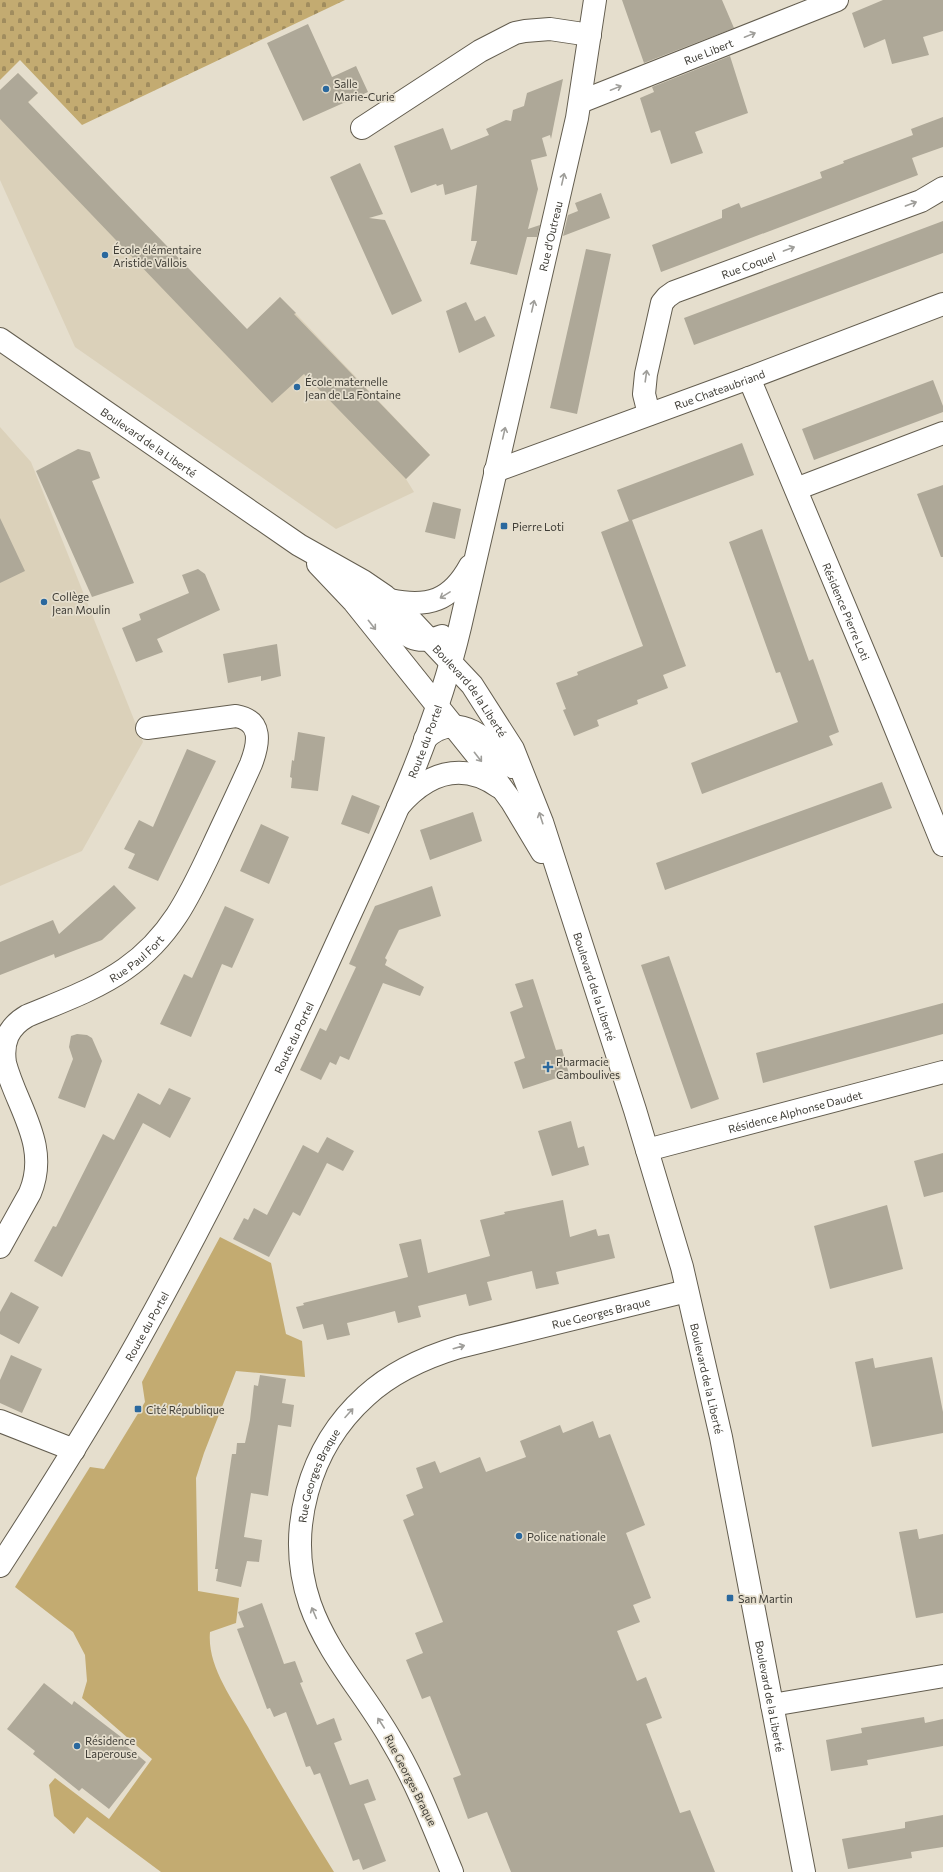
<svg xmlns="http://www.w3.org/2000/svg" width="943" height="1872" viewBox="0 0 943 1872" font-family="Commissioner,sans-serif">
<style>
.built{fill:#dbd1ba}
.green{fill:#c3ab71}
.cemetery{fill:url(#cemetery-stones)}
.building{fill:#aea898}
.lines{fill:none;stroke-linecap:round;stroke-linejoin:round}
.minor-casing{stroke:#635d4f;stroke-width:24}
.tertiary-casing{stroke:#635d4f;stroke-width:24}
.secondary-casing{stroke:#635d4f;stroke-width:24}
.minor{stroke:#fff;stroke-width:22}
.tertiary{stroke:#fff;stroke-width:22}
.secondary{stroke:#fff;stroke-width:22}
.oneway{stroke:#9f9e9a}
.poi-dot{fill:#2a689e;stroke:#e5decd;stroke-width:1.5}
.labels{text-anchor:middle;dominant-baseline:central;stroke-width:3.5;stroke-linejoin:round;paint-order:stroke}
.street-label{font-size:11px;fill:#3f3d36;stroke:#e5decd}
.poi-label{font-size:11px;fill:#3f3d36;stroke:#e5decd;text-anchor:start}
</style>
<defs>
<pattern id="cemetery-stones" width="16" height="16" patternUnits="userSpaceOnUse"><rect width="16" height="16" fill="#c3ab71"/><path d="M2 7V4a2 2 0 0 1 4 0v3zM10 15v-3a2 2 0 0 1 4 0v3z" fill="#a08c5e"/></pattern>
</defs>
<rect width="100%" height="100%" fill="#e5decd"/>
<!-- built -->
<path class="built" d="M 18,73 L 38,93 L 28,103 L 248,331 L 280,297 L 430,455 L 406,479 L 414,492 L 336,529 L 75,347 L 0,180 L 0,90 Z
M 0,427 L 31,462 L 143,742 L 82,851 L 0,886 Z"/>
<!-- green -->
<path class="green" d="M 220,1237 L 271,1263 L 286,1334 L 302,1341 L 305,1377 L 236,1371 L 204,1453 L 196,1478 L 198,1591 L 239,1598 L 236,1623 L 210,1632 C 207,1666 232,1698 248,1727 C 275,1776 304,1824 334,1872 L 161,1872 L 87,1817 L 74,1834 L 54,1816 L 49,1785 L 55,1778 L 109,1819 L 152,1759 L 82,1698 L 87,1681 L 85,1655 L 73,1632 L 15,1587 L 90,1467 L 104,1469 L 145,1402 L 142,1382 Z"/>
<!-- cemetery -->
<path class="cemetery" d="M 0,0 L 345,0 L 82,125 L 20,60 L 0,80 Z"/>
<!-- building -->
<path class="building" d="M 622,0 L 722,0 L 734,28 L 644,63 Z
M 883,0 L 943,0 L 943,31 L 923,37 L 929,55 L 892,64 L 885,39 L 864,48 L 852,13 Z
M 308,24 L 332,77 L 356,66 L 368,92 L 303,121 L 267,43 Z
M 730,56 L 748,113 L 695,132 L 703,153 L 671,164 L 660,130 L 651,133 L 640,98 L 654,92 L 652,87 Z
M 18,73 L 38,93 L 28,102 L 247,329 L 280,297 L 296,313 L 294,314 L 430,455 L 406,479 L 304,374 L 272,403 L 0,119 L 0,90 Z
M 563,79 L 551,139 L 550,135 L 542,138 L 547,156 L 531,160 L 538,189 L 528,229 L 540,225 L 537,237 L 527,237 L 517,275 L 470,264 L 477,241 L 471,241 L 477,185 L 445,195 L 443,184 L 437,186 L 436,184 L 411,193 L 394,146 L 443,128 L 451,150 L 489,135 L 486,129 L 506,120 L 511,121 L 513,110 L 524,106 L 527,93 Z
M 943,117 L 943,147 L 912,158 L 918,175 L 661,272 L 652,245 L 722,218 L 722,210 L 739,203 L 741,208 L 822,178 L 820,172 L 844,163 L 843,161 L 913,135 L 911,129 Z
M 360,163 L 383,214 L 369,218 L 385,220 L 422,301 L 392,315 L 330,177 Z
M 601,193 L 610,218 L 563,236 L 568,215 L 578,211 L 575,203 Z
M 943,221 L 943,253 L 694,345 L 684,318 Z
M 586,249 L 611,254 L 577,414 L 550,408 Z
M 466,302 L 475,321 L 485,316 L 495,336 L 459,353 L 446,311 Z
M 933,380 L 943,406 L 943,412 L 814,460 L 802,429 Z
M 742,443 L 754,475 L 632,520 L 686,666 L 663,675 L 668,688 L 637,700 L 638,704 L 597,720 L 599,726 L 574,736 L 563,710 L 566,709 L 556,683 L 578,675 L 577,672 L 643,646 L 601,532 L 629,521 L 617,490 Z
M 78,449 L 90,452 L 100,478 L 92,481 L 134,583 L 92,597 L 36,471 Z
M 943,485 L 943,557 L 941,557 L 917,494 Z
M 433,502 L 461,509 L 455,539 L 425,532 Z
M 0,518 L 25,571 L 0,583 Z
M 762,529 L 809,661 L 813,659 L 839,732 L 829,736 L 833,745 L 702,794 L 691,763 L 798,722 L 780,672 L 776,673 L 729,542 Z
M 198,569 L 205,574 L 220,610 L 157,639 L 163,652 L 136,662 L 122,628 L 141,620 L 139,614 L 189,593 L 182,575 Z
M 277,644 L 281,676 L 261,681 L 261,676 L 228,683 L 223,654 Z
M 298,732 L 325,737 L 318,791 L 291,788 L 292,778 L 290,777 L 292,760 L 294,761 Z
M 187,749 L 216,761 L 158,881 L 128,868 L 135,854 L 124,849 L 139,820 L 153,827 Z
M 882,782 L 892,808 L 665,890 L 656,863 Z
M 352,795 L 380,806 L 369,834 L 341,824 Z
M 473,812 L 482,841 L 430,860 L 420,830 Z
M 261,824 L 289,837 L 269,884 L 240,871 Z
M 114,885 L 136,908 L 102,940 L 55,958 L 54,954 L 0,975 L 0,942 L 53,920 L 59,934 Z
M 432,886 L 441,916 L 399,930 L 385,958 L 387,960 L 385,965 L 424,987 L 420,996 L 383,983 L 349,1060 L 340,1056 L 336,1065 L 330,1062 L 321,1080 L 300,1070 L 320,1028 L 326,1031 L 356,967 L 349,964 L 375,906 Z
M 225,906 L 254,919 L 232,968 L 222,964 L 191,1037 L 160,1024 L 184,974 L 192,978 Z
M 669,956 L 719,1099 L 691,1109 L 641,965 Z
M 533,979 L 556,1050 L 562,1049 L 569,1074 L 523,1089 L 514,1062 L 525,1058 L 510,1012 L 523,1007 L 515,984 Z
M 943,1003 L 943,1034 L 763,1083 L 756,1053 Z
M 77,1034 L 87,1035 L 92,1038 L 102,1061 L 85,1108 L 58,1098 L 73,1059 L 69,1047 L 71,1036 Z
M 169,1088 L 191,1098 L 170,1138 L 143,1123 L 62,1277 L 34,1261 L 53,1226 L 56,1227 L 103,1134 L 114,1140 L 138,1093 L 160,1105 Z
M 571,1121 L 578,1148 L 584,1146 L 589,1165 L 552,1176 L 538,1131 Z
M 327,1137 L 354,1151 L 343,1171 L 327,1163 L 300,1216 L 293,1212 L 269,1257 L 233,1239 L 244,1218 L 248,1220 L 254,1208 L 267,1215 L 303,1145 L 318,1153 Z
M 943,1153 L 943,1192 L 924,1197 L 914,1161 Z
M 563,1200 L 570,1237 L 596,1229 L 598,1236 L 609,1234 L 615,1258 L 556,1272 L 559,1284 L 536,1289 L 532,1271 L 487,1282 L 492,1300 L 469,1306 L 466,1294 L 418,1306 L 421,1317 L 398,1323 L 395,1311 L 372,1317 L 347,1323 L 350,1335 L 327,1340 L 323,1324 L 303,1329 L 296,1307 L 304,1305 L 303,1303 L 408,1277 L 399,1244 L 421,1239 L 428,1273 L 490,1256 L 480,1220 L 505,1214 L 504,1212 Z
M 887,1205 L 903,1269 L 830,1289 L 814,1226 Z
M 11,1292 L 39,1307 L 19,1344 L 0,1334 L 0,1312 Z
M 11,1355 L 42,1369 L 22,1413 L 0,1403 L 0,1380 Z
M 932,1357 L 943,1412 L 943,1433 L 872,1447 L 855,1362 L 873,1358 L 875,1368 Z
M 260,1375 L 286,1379 L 282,1403 L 294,1405 L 291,1427 L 278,1425 L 268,1496 L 251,1493 L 244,1537 L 262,1540 L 259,1562 L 247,1561 L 241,1587 L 216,1581 L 218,1569 L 215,1569 L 232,1454 L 236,1454 L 237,1443 L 245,1443 L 250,1420 L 254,1385 L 258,1386 Z
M 593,1421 L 599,1438 L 610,1434 L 645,1525 L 626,1533 L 651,1598 L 633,1605 L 640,1622 L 617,1631 L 637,1681 L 646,1677 L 662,1718 L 646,1724 L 680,1813 L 690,1810 L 715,1872 L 511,1872 L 487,1812 L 468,1819 L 453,1778 L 461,1775 L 430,1696 L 422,1699 L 406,1660 L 423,1653 L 415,1633 L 443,1622 L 403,1520 L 414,1515 L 406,1495 L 423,1488 L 416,1468 L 435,1461 L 440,1473 L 480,1457 L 486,1472 L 526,1457 L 520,1441 L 560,1425 L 563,1433 Z
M 917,1529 L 919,1539 L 943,1534 L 943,1613 L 916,1618 L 899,1532 Z
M 262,1603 L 284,1664 L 295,1661 L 303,1682 L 300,1683 L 317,1725 L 334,1718 L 342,1740 L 334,1743 L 350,1785 L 368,1779 L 376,1800 L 364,1804 L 386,1861 L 363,1870 L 359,1859 L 353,1861 L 320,1773 L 314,1775 L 310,1766 L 306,1767 L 286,1712 L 274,1717 L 270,1708 L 267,1709 L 237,1629 L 244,1627 L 238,1612 Z
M 44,1683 L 72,1705 L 74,1701 L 121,1737 L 119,1740 L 146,1762 L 109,1809 L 82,1788 L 79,1791 L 33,1754 L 35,1751 L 7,1729 Z
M 924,1717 L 925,1723 L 943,1719 L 943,1746 L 867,1760 L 868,1765 L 831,1771 L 826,1740 L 862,1733 L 861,1728 Z
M 943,1815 L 943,1847 L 911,1852 L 912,1858 L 848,1869 L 842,1839 L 905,1828 L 905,1822 Z"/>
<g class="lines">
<defs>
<g id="minor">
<path id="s1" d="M 580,102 L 837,0"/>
<path d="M 362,128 L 480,51 L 515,33 L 525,31 L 550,29 L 590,35"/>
<path id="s2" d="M 749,378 L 886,705 L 943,845"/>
<path id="s3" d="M 649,414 L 644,394 L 646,374 L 662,303 L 667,297 L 674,292 L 921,201 L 943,188"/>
<path id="s4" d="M 495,471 L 749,378 L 943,304"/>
<path d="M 796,489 L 943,433"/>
<path id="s5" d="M 647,1150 L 943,1072"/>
<path id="s6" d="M 0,1247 L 30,1193 C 50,1145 17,1108 5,1063 C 2,1042 8,1027 27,1016 C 60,1002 95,990 125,969 C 171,937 190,895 213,846 C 226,818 239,791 251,764 C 259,743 263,721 236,716 L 147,728"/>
<path d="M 0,1421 L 74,1450"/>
<path d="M 772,1705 L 943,1676"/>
<path id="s7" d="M 452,1872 C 433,1826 416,1781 390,1738 C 364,1693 327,1653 310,1604 C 285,1531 309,1447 366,1396 C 392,1372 426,1357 459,1347 L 687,1291"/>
</g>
<g id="tertiary">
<path d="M 339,582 C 352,590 366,597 378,607 C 400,627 407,649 442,636"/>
<path d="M 390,600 C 428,608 451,601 470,566"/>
<path id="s8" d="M 0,1566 C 48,1492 95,1418 138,1341 C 210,1212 275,1080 336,945 C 383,842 434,738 460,627 L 577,118 L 595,0"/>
</g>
<g id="secondary">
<path id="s9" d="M 0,339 L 299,545 L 363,581 L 385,596 L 408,617 L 472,685 L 513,749 L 542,822 L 635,1110 L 682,1267 L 721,1437 L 804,1872"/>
<path d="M 318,564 L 354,602 L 491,773 L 512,802 L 542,852"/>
<path d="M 425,739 C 457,707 492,742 512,767"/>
<path d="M 398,807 C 426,774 461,760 499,787"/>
</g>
</defs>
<!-- minor casing -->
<use href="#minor" class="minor-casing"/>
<!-- tertiary casing -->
<use href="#tertiary" class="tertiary-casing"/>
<!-- secondary casing -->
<use href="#secondary" class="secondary-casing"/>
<!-- minor -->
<use href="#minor" class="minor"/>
<!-- tertiary -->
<use href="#tertiary" class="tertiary"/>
<!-- secondary -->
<use href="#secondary" class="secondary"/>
</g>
<!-- one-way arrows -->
<defs><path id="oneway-shaft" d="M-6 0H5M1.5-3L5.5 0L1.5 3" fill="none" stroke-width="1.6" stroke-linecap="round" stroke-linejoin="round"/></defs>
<g class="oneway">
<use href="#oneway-shaft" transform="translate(750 35) rotate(-22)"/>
<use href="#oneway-shaft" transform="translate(616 88) rotate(-22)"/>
<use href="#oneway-shaft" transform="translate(563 179) rotate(-77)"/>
<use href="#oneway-shaft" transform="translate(911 204) rotate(-20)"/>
<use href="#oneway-shaft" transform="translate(789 249) rotate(-20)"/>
<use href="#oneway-shaft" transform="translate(533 306) rotate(-77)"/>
<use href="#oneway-shaft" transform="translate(646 376) rotate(-82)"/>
<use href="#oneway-shaft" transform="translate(504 433) rotate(-77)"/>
<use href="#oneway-shaft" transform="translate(445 595) rotate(148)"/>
<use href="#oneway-shaft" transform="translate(372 625) rotate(52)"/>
<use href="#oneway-shaft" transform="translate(478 757) rotate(52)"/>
<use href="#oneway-shaft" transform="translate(541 818) rotate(-108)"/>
<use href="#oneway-shaft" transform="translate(459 1347) rotate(-16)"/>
<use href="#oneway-shaft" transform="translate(349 1413) rotate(-48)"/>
<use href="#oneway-shaft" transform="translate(314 1613) rotate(-113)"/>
<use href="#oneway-shaft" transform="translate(381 1723) rotate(-123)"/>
</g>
<!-- markers -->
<g class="poi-dot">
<circle cx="326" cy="89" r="4"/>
<circle cx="105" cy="255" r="4"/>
<circle cx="297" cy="387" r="4"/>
<rect x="500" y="522" width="8" height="8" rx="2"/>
<circle cx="44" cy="602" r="4"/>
<path d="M546 1061h4v4h4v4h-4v4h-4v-4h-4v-4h4z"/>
<rect x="134" y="1405" width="8" height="8" rx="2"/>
<circle cx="519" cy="1536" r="4"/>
<rect x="726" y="1594" width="8" height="8" rx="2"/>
<circle cx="77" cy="1746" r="4"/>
</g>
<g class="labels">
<!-- street labels -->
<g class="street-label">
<text stroke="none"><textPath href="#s1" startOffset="138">Rue Libert</textPath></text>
<text stroke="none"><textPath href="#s8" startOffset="1450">Rue d'Outreau</textPath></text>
<text stroke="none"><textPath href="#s3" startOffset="209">Rue Coquel</textPath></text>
<text stroke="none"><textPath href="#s4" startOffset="239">Rue Chateaubriand</textPath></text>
<text stroke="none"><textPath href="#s9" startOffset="181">Boulevard de la Liberté</textPath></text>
<text stroke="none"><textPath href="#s2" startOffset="253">Résidence Pierre Loti</textPath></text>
<text stroke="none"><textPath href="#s9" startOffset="591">Boulevard de la Liberté</textPath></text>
<text stroke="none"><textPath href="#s8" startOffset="929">Route du Portel</textPath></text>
<text stroke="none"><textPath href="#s6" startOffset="378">Rue Paul Fort</textPath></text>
<text stroke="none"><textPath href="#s9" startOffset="915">Boulevard de la Liberté</textPath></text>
<text stroke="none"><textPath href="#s8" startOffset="605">Route du Portel</textPath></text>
<text stroke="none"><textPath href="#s5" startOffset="153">Résidence Alphonse Daudet</textPath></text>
<text stroke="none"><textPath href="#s7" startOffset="784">Rue Georges Braque</textPath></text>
<text stroke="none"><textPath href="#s8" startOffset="281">Route du Portel</textPath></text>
<text stroke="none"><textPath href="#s9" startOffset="1323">Boulevard de la Liberté</textPath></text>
<text stroke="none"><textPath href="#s7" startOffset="437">Rue Georges Braque</textPath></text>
<text stroke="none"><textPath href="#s9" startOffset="1647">Boulevard de la Liberté</textPath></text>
<text transform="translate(411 1780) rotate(63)">Rue Georges Braque</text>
</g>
<!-- poi labels -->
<g class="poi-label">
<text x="334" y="83">Salle<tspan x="334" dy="13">Marie-Curie</tspan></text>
<text x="113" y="249">École élémentaire<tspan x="113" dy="13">Aristide Vallois</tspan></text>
<text x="305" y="381">École maternelle<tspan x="305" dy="13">Jean de La Fontaine</tspan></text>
<text x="512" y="526">Pierre Loti</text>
<text x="52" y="596">Collège<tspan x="52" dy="13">Jean Moulin</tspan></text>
<text x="556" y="1061">Pharmacie<tspan x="556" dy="13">Camboulives</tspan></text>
<text x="146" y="1409">Cité République</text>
<text x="527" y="1536">Police nationale</text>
<text x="738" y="1598">San Martin</text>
<text x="85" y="1740">Résidence<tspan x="85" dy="13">Laperouse</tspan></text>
</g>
</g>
</svg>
